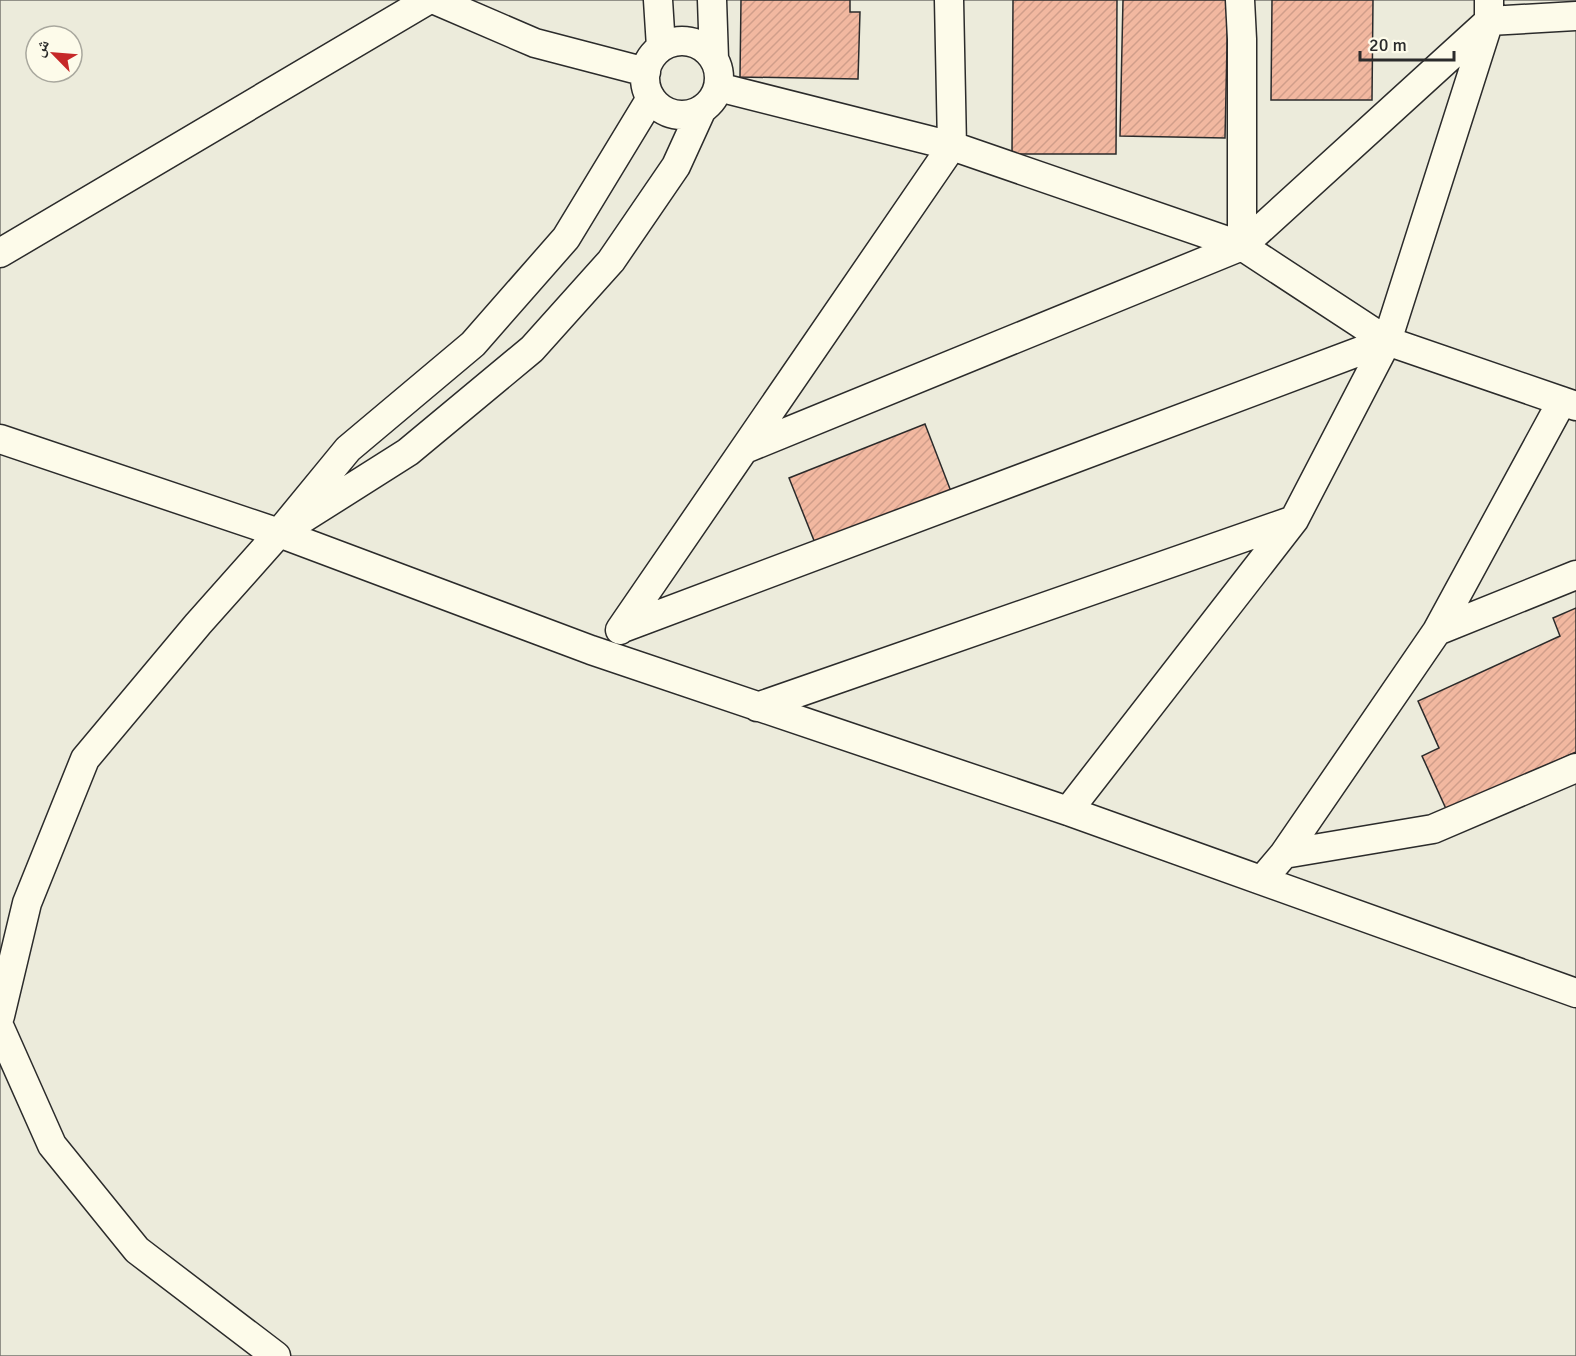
<svg xmlns="http://www.w3.org/2000/svg" width="1576" height="1356" viewBox="0 0 1576 1356" font-family="Signika,'Noto Naskh Arabic',sans-serif">
<style>
.grass{fill:#ecebdb;stroke:#74746e;stroke-width:1.5;fill-rule:evenodd}
.building{fill:url(#building-hatch);stroke:#2b2b2b;stroke-width:1.5}
.lines{fill:none;stroke-linecap:round;stroke-linejoin:round}
.street-casing{stroke:#2b2b2b;stroke-width:31}
.street{stroke:#fdfbea;stroke-width:28}
</style>
<defs>
<pattern id="building-hatch" width="6" height="6" patternUnits="userSpaceOnUse" patternTransform="scale(1.5)"><rect width="6" height="6" fill="#f2b8a0"/><path d="M-1 1l2-2M0 6l6-6M5 7l2-2" fill="none" stroke="#d09e8a"/></pattern>
</defs>
<rect width="100%" height="100%" fill="#fdfbea"/>
<!-- grass -->
<path class="grass" d="M 0,0 L 1576,0 L 1576,1356 L 0,1356 ZM 36,36 L 72,36 L 72,72 L 36,72 Z"/>
<!-- building -->
<path class="building" d="M 741,0 L 850,0 L 850,12 L 860,12 L 858,79 L 740,77 Z
M 1013,0 L 1117,0 L 1116,154 L 1012,154 Z
M 1123,0 L 1228,0 L 1225,138 L 1120,136 Z
M 1272,0 L 1373,0 L 1372,100 L 1271,100 Z
M 925,424 L 952,494 L 817,548 L 789,478 Z
M 1576,608 L 1576,752 L 1447,811 L 1422,756 L 1439,748 L 1418,701 L 1560,636 L 1553,618 Z"/>
<g class="lines">
<defs>
<path id="street" d="M 435,0 L 535,43 L 646,72
M 658,0 L 661,47
M 712,0 L 714,58
M 1240,0 L 1242,39 L 1242,246
M645 78a37 37 0 1 1 74 0a37 37 0 1 1-74 0Z
M 718,87 L 952,146 L 1242,246 L 1387,341 L 1576,406
M 0,253 L 428,0
M 0,439 L 279,533 L 591,650 L 1068,811 L 1576,993
M 745,449 L 1242,246 L 1489,21 L 1576,16
M 299,521 L 408,452 L 532,349 L 611,261 L 676,166 L 702,109
M 623,628 L 1387,341
M 620,630 L 952,146 L 949,0
M 1437,631 L 1576,575
M 757,707 L 1294,520
M 1068,811 L 1294,520 L 1387,341 L 1489,21 L 1489,0
M 1284,854 L 1433,829 L 1576,768
M 1262,880 L 1284,854 L 1437,631 L 1562,401
M 0,1016 L 27,903 L 85,759 L 198,624 L 279,533 L 348,449 L 473,344 L 566,238 L 651,98
M 0,1028 L 52,1145 L 137,1250 L 276,1356"/>
</defs>
<!-- street casing -->
<use href="#street" class="street-casing"/>
<!-- street -->
<use href="#street" class="street"/>
</g>
<!-- north arrow -->
<g transform="translate(54 54) rotate(295)"><circle r="28" fill="#fdfbea" stroke="#a9a89e" stroke-width="1.5"/>
<path d="M0-4.5L10 22L0 15L-10 22Z" fill="#c62828"/>
<text y="-9" font-size="16" font-weight="bold" text-anchor="middle" fill="#2b2b2b">ش</text>
</g>
<!-- scale -->
<path d="M1360 51v9h94v-9" fill="none" stroke="#2b2b2b" stroke-width="3"/>
<text x="1369" y="51" font-size="18" fill="#2b2b2b" stroke="#fdfbea" stroke-width="4.5" paint-order="stroke">20 m</text>
</svg>
